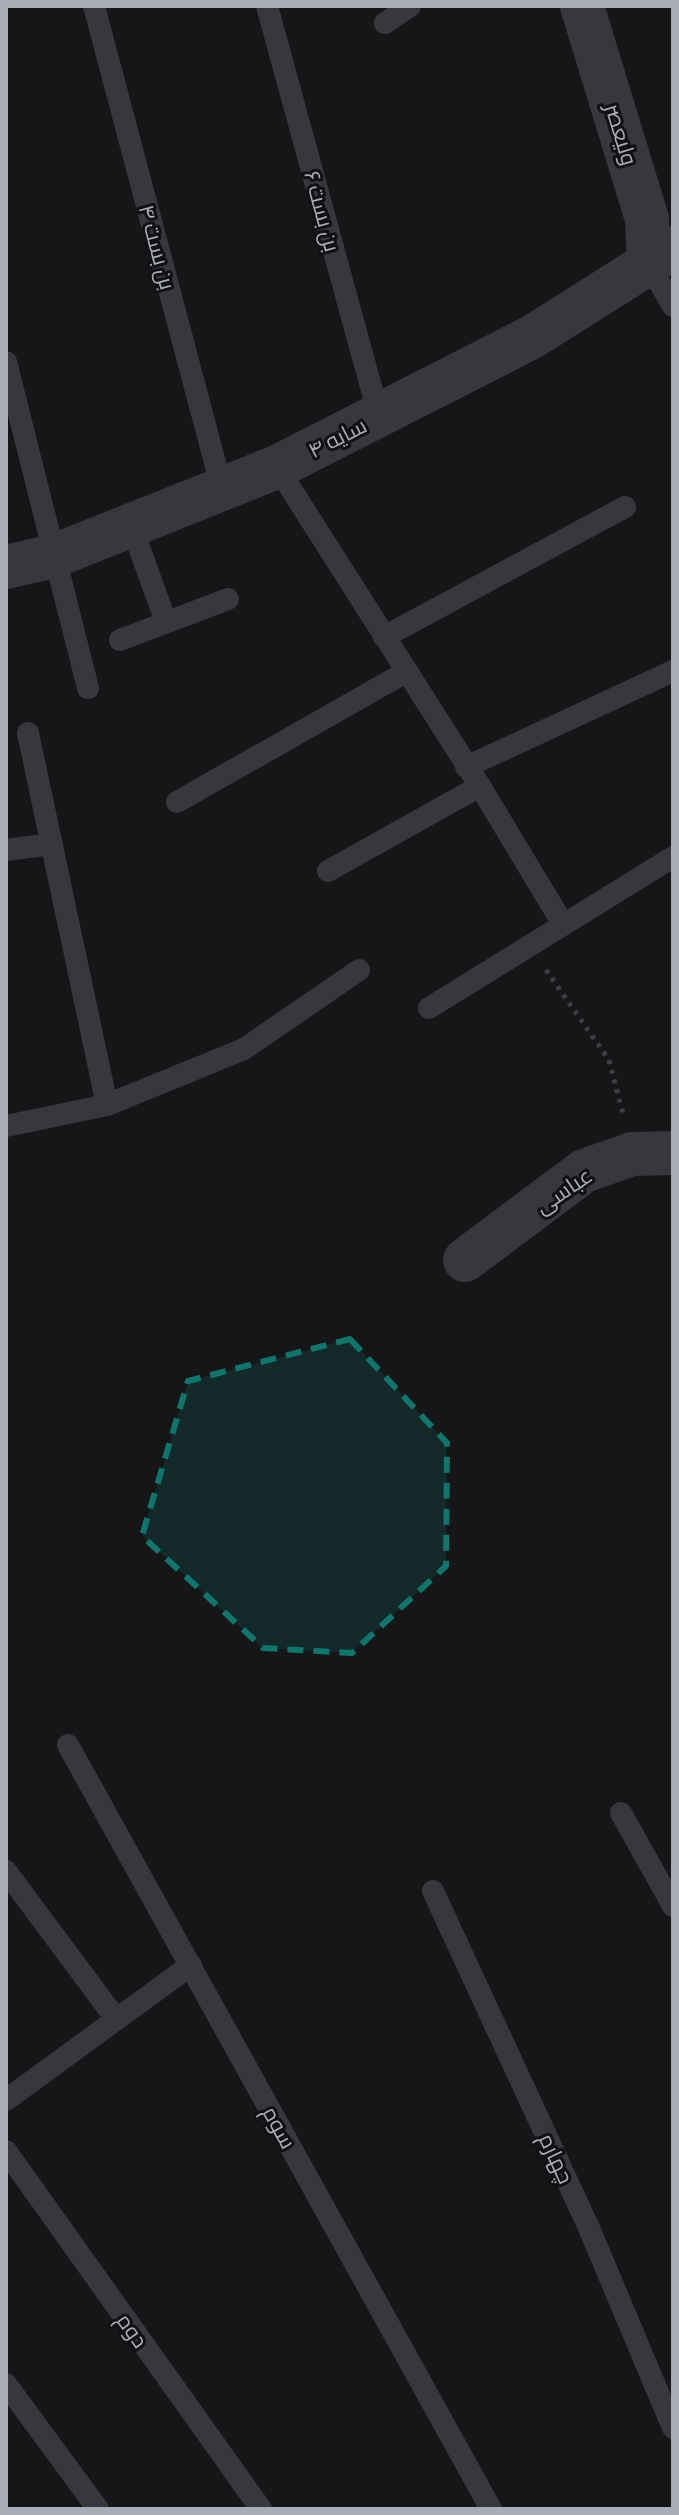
<svg xmlns="http://www.w3.org/2000/svg" width="679" height="2515" viewBox="0 0 679 2515" font-family="Commissioner,Cairo,sans-serif">
<style>
.lines{fill:none;stroke-linecap:round;stroke-linejoin:round}
.path{stroke:#3d3f44;stroke-width:5;stroke-dasharray:4 6;stroke-linecap:butt}
.lane{stroke:#37383d;stroke-width:22}
.street{stroke:#37383d;stroke-width:44}
.marked{fill:#0f766e;fill-opacity:0.2;stroke:#0f766e;stroke-width:6;stroke-dasharray:16 10;stroke-linejoin:round}
.labels{text-anchor:middle;dominant-baseline:central;stroke-width:6;stroke-linejoin:round;paint-order:stroke}
.street-label{font-size:22px;fill:#a8adb8;stroke:#111113}
</style>
<rect width="100%" height="100%" fill="#161618"/>
<g class="lines">
<!-- path -->
<path class="path" d="M 546,970 L 609,1060 L 623,1114"/>
<!-- lane -->
<path class="lane" d="M 94,6 L 222,489
M 267,6 L 379,416
M 385,23 L 410,6
M 649,265 L 673,306
M 6,362 L 88,688
M 277,467 L 480,786 L 563,924
M 131,525 L 166,622
M 384,637 L 625,507
M 120,640 L 228,599
M 28,733 L 107,1105
M 466,767 L 673,671
M 177,802 L 406,672
M 6,850 L 52,844
M 328,871 L 480,786
M 429,1008 L 673,857
M 6,1126 L 107,1105 L 244,1049 L 359,970
M 68,1745 L 491,2509
M 621,1813 L 673,1906
M 6,1871 L 116,2019
M 433,1891 L 589,2228 L 673,2428
M 6,2100 L 191,1965
M 6,2151 L 261,2509
M 6,2384 L 98,2509"/>
<!-- street -->
<path class="street" d="M 582,6 L 647,219 L 649,265
M 6,567 L 54,556 L 277,467 L 532,337 L 673,248
M 465,1260 L 584,1171 L 632,1154 L 673,1153"/>
</g>
<!-- marked area -->
<path class="marked" d="M 350,1339 L 447,1443 L 446,1566 L 352,1653 L 263,1648 L 142,1536 L 188,1381 Z"/>
<g class="labels">
<!-- street labels -->
<g class="street-label">
<text transform="translate(622 134) rotate(73)">ولیعصر</text>
<text transform="translate(323 211) rotate(75)">بن بست ۶</text>
<text transform="translate(158 247) rotate(75)">بن بست ۴</text>
<text transform="translate(337 437) rotate(-27)">سایه ۴</text>
<text transform="translate(563 1190) rotate(-34)">عباسی</text>
<text transform="translate(280 2127) rotate(61)">سوم</text>
<text transform="translate(557 2158) rotate(65)">چهارم</text>
<text transform="translate(133 2330) rotate(55)">دوم</text>
</g>
</g>
<!-- border -->
<rect width="679" height="2515" fill="none" stroke="#a8adb8" stroke-width="16"/>
</svg>
